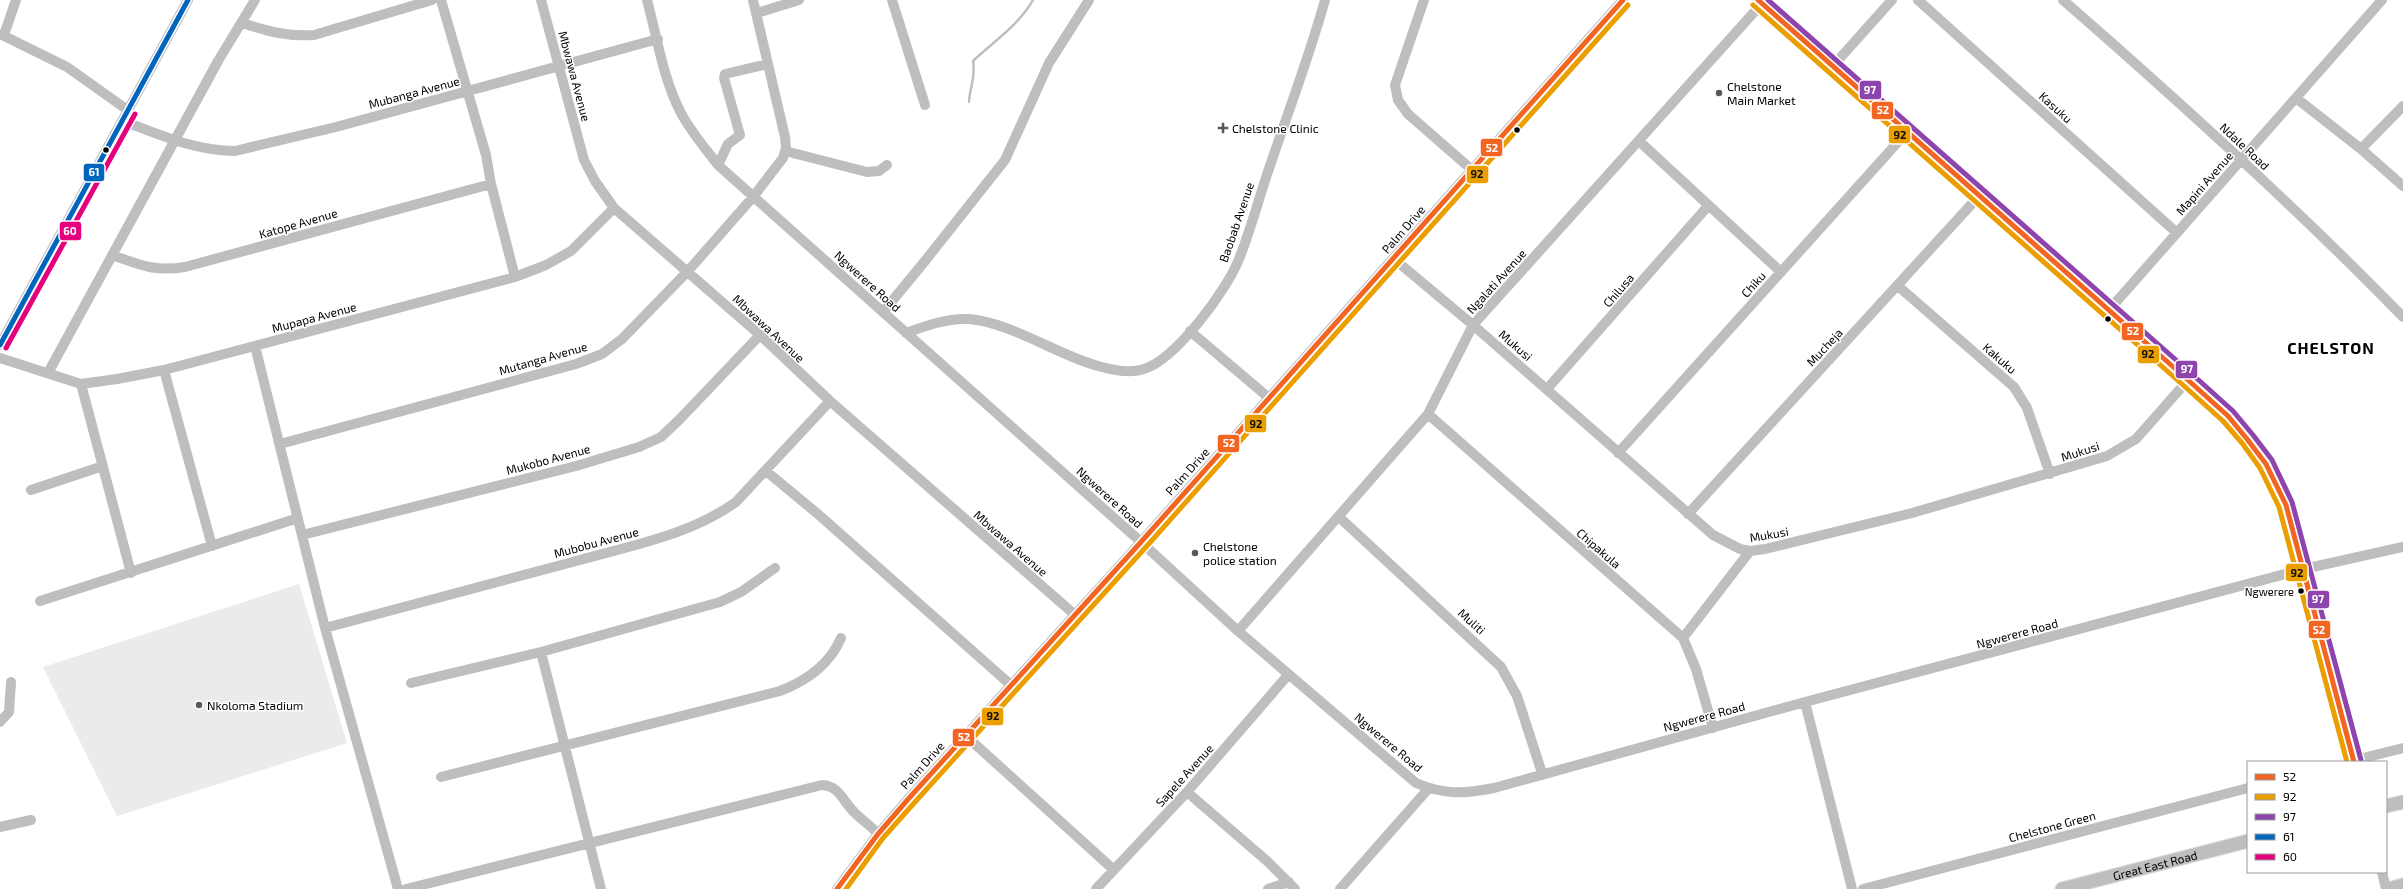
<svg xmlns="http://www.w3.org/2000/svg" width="2403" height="889" viewBox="0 0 2403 889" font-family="'Exo 2',sans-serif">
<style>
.green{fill:#ebebeb}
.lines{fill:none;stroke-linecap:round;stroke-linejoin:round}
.stream{stroke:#bebebe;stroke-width:2.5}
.major-casing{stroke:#dbdbdb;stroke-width:15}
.minor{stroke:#bebebe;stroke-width:10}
.major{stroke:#bebebe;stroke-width:13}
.bus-1-casing{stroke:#fff;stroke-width:8}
.bus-2-casing{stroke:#fff;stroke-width:8}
.bus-3-casing{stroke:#fff;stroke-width:8}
.bus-4-casing{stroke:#fff;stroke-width:8}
.bus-5-casing{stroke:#fff;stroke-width:8}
.bus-1{stroke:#f26522;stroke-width:5}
.bus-2{stroke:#eb9e00;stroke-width:5}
.bus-3{stroke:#8e44ad;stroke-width:5}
.bus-4{stroke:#0065bd;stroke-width:5}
.bus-5{stroke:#e5007d;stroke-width:5}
.poi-dot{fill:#595959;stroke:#fff;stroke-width:1.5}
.bus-dot{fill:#000;stroke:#fff;stroke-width:1.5}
.labels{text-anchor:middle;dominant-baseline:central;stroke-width:3;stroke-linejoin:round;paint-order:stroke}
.bus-label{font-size:11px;fill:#000;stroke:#fff;text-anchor:end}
.street-label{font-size:12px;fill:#000;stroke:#fff}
.poi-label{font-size:12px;fill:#000;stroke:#fff;text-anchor:start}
.district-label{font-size:16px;font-weight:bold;letter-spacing:1px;fill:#000;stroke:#fff}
.line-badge{stroke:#fff;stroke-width:1.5}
.badge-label{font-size:11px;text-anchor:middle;font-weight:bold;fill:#fff}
.pale-badge-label{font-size:11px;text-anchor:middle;font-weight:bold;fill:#111}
</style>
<rect width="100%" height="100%" fill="#fff"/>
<!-- green -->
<path class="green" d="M 299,584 L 347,743 L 117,816 L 43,667 Z"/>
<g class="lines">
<!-- stream -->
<path class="stream" d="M 969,102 C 970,85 976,78 973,61 C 993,42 1019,25 1033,0"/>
<defs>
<g id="major">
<path d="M 2386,806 L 2403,802"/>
<path id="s1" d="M 2062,889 L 2248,841"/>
<path d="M 2389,889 L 2403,885"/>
</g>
</defs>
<!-- major casing -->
<use href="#major" class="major-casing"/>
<!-- minor -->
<path class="minor" d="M 441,0 L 486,155 L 491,184 L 515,277
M 541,0 L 584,160 L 595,181 L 614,208 L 760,335 L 830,401 L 1074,614
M 647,0 C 657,37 663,79 681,113 C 691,132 705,148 718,165 L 1141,542 L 1238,631 L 1416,783 C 1445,795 1463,794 1494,788 L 1805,702 L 2304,569 L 2403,547
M 892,0 L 925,105
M 1424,0 L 1395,85 L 1398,100 L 1408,114 L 1471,169
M 1758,0 L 1832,67 L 2188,380 L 2228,416 L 2247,439 L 2266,464 L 2286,505 L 2354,762
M 1918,0 L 2177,233
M 2063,0 C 2180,102 2295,206 2403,317
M 757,13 L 799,0
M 242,23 C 267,31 288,37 314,35 L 432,0
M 0,34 L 67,67 L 129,111
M 4,35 L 16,0
M 1832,67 L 1892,0
M 2296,98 L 2361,149 L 2403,186
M 123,121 C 160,135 196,151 235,151 L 336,127 L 658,39
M 1639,141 L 1781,272
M 2361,149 L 2403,106
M 785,151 L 867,172 L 879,171 L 887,165
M 718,165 L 728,144 L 740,135 L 724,78 L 725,74 L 768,64
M 112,255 C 140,265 155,272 185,267 L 491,184
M 1394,259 L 1473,325 L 1713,535 L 1740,549 L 1750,551 L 1765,549 L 1912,513 L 2107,456 L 2136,439 L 2188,380
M 1898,286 L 2014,387 L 2027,408 L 2050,474
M 2109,310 L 2382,0
M 883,312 L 925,261 L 1005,160 L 1049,63 L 1089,0
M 1190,331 L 1269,398
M 906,333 C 925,326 947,318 968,319 C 1011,322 1057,355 1098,366 C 1112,370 1129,374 1144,369 C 1176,359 1227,290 1239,259 C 1252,227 1260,193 1272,160 C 1290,107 1310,54 1325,0
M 0,345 L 188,0
M 255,346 L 325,628 L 398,889
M 0,358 L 81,384 L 117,379 L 164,370 L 515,277 L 546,265 L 571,251 L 614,208
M 164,370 L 212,546
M 48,373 L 218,61 L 255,0
M 81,384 L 131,573
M 1547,389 L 1708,206
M 1428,414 L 1683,638 L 1696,669 L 1713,728
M 280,444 L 576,364 L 602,354 L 622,339 L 688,271 L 753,197 L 783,158 L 786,148 L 785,137 L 753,0
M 1618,453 L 1907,132
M 766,471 L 819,515 L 1012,686
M 31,490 L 103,466
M 1688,514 L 1979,196
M 1339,517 L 1501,667 L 1517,696 L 1542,773
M 302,535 L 576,466 L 639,447 L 661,437 L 679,420 L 760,335
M 40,601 L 298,518
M 325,628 C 410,605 495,583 580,560 C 633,545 690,535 736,502 L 830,401
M 1238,631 L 1428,414 L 1473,325 L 1765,0
M 1683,638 L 1750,551
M 541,652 L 601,889
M 411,683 L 541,652 L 720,602 L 741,592 L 775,568
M 1805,702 L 1852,889
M 0,722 L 9,712 L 11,682
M 966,736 L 1114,870
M 2347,762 L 2403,748
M 441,777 L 780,691 C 806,681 830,664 841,638
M 1187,792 L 1267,861 L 1295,889
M 0,827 L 31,820
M 2382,872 L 2386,889
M 406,889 L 822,785 C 840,786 843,802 855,813 C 862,820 871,826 878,834
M 837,889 L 878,834 L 910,797 L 1141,542 L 1623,0
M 1096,889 L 1187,792 L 1288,675
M 1268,889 L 1289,882
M 1340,889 L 1429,788
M 1863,889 L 2248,788"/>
<!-- major -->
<use href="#major" class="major"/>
<defs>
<path id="bus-1" d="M 1758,0 L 2188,380 L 2228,416 L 2247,439 L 2266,464 L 2286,505 L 2354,762
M 837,889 L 878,834 L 910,797 L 1141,542 L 1623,0"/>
<path id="bus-2" d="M 1753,5 L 2183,385 L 2223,421 L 2242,443 L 2260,468 L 2279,507 L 2347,762
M 846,889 L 883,838 L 915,802 L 1146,547 L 1628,5"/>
<path id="bus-3" d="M 1768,0 L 2193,375 L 2233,411 L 2253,435 L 2272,460 L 2292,502 L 2361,760"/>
<path id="bus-4" d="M 0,345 L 188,0"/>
<path id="bus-5" d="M 6,348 L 135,114"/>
</defs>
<!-- bus-1 casing -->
<use href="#bus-1" class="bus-1-casing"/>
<!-- bus-2 casing -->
<use href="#bus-2" class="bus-2-casing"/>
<!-- bus-3 casing -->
<use href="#bus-3" class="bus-3-casing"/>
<!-- bus-4 casing -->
<use href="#bus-4" class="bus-4-casing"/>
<!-- bus-5 casing -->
<use href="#bus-5" class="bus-5-casing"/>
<!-- bus-1 -->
<use href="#bus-1" class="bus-1"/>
<!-- bus-2 -->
<use href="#bus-2" class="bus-2"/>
<!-- bus-3 -->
<use href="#bus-3" class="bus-3"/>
<!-- bus-4 -->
<use href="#bus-4" class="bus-4"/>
<!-- bus-5 -->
<use href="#bus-5" class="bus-5"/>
</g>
<!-- markers -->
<g class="poi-dot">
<circle cx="1719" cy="93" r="4"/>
<path d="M1221 122h4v4h4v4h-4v4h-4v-4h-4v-4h4z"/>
<circle cx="1195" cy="553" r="4"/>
<circle cx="199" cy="705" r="4"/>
</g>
<g class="bus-dot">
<circle cx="1517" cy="130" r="3.5"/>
<circle cx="106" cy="150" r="3.5"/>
<circle cx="2108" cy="319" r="3.5"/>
<circle cx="2301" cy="591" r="3.5"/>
</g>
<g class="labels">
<!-- bus labels -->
<g class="bus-label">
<text x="2294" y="591">Ngwerere</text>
</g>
<!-- street labels -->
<g class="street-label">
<text transform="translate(575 76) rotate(75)">Mbwawa Avenue</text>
<text transform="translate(414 92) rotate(-15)">Mubanga Avenue</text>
<text transform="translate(2056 107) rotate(42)">Kasuku</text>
<text transform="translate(2245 146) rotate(43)">Ndale Road</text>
<text transform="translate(2204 183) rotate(-49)">Mapini Avenue</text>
<text transform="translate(1236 222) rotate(-71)">Baobab Avenue</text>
<text transform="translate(298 223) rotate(-16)">Katope Avenue</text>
<text transform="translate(1403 229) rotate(-49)">Palm Drive</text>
<text transform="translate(868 281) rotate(42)">Ngwerere Road</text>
<text transform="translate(1496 281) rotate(-48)">Ngalati Avenue</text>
<text transform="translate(1753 284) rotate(-48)">Chiku</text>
<text transform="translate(1618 290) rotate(-49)">Chilusa</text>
<text transform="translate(314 317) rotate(-15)">Mupapa Avenue</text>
<text transform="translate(769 328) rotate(43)">Mbwawa Avenue</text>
<text transform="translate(1516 345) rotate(41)">Mukusi</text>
<text transform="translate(1824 347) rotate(-47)">Mucheja</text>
<text transform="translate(543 358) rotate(-16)">Mutanga Avenue</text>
<text transform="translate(2000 358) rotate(41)">Kakuku</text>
<text transform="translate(2080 451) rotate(-18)">Mukusi</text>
<text transform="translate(548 459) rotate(-15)">Mukobo Avenue</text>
<text transform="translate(1187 471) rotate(-48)">Palm Drive</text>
<text transform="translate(1110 497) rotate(42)">Ngwerere Road</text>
<text transform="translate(1769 534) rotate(-10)">Mukusi</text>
<text transform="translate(596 542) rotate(-15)">Mubobu Avenue</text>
<text transform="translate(1011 543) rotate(41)">Mbwawa Avenue</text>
<text transform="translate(1599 548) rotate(41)">Chipakula</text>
<text transform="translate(1472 621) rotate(42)">Muliti</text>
<text transform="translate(2017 633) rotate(-15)">Ngwerere Road</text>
<text transform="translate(1704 716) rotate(-15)">Ngwerere Road</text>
<text transform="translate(1389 742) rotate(40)">Ngwerere Road</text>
<text transform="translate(922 765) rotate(-48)">Palm Drive</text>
<text transform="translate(1184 775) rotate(-48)">Sapele Avenue</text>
<text transform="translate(2052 826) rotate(-15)">Chelstone Green</text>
<text stroke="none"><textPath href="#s1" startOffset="96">Great East Road</textPath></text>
</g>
<!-- poi labels -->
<g class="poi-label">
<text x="1727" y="86">Chelstone<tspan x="1727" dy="14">Main Market</tspan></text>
<text x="1232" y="128">Chelstone Clinic</text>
<text x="1203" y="546">Chelstone<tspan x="1203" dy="14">police station</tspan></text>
<text x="207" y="705">Nkoloma Stadium</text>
</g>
<!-- district labels -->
<g class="district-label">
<text x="2331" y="347">CHELSTON</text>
</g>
</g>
<g class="line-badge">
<rect x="1859" y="80" width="23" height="20" rx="4" fill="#8e44ad"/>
<rect x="1871" y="101" width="23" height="19" rx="4" fill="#f26522"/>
<rect x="1888" y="125" width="23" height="19" rx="4" fill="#eb9e00"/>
<rect x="1480" y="138" width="23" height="19" rx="4" fill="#f26522"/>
<rect x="83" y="163" width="22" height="19" rx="4" fill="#0065bd"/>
<rect x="1466" y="165" width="23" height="19" rx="4" fill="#eb9e00"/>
<rect x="59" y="221" width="23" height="20" rx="4" fill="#e5007d"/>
<rect x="2121" y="322" width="23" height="19" rx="4" fill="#f26522"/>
<rect x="2137" y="345" width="23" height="19" rx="4" fill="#eb9e00"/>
<rect x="2175" y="360" width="23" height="19" rx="4" fill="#8e44ad"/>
<rect x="1244" y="414" width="23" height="19" rx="4" fill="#eb9e00"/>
<rect x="1217" y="434" width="23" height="19" rx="4" fill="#f26522"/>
<rect x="2285" y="563" width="23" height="19" rx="4" fill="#eb9e00"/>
<rect x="2307" y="590" width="23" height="19" rx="4" fill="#8e44ad"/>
<rect x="2308" y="620" width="23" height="19" rx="4" fill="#f26522"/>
<rect x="981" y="707" width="23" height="19" rx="4" fill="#eb9e00"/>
<rect x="952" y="728" width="23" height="19" rx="4" fill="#f26522"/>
</g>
<g class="badge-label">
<text x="1870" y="94">97</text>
<text x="1883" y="114">52</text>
<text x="1492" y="152">52</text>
<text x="94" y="176">61</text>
<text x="70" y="235">60</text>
<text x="2133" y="335">52</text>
<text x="2187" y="373">97</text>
<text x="1229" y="447">52</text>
<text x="2318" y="603">97</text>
<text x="2319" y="634">52</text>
<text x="964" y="741">52</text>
</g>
<g class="pale-badge-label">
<text x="1900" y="139">92</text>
<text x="1477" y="178">92</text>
<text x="2148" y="358">92</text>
<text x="1256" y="428">92</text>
<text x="2297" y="577">92</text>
<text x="993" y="720">92</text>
</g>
<!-- legend -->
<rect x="2247" y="761" width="140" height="112" fill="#ffffff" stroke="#999999"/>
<rect x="2255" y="774" width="20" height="6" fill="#f26522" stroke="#999999"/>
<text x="2283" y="781" font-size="12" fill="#000000">52</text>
<rect x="2255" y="794" width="20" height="6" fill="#eb9e00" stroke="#999999"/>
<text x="2283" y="801" font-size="12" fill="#000000">92</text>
<rect x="2255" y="814" width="20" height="6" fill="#8e44ad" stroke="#999999"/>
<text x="2283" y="821" font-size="12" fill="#000000">97</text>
<rect x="2255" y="834" width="20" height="6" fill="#0065bd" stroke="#999999"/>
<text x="2283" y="841" font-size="12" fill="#000000">61</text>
<rect x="2255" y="854" width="20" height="6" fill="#e5007d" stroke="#999999"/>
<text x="2283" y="861" font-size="12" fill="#000000">60</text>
</svg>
